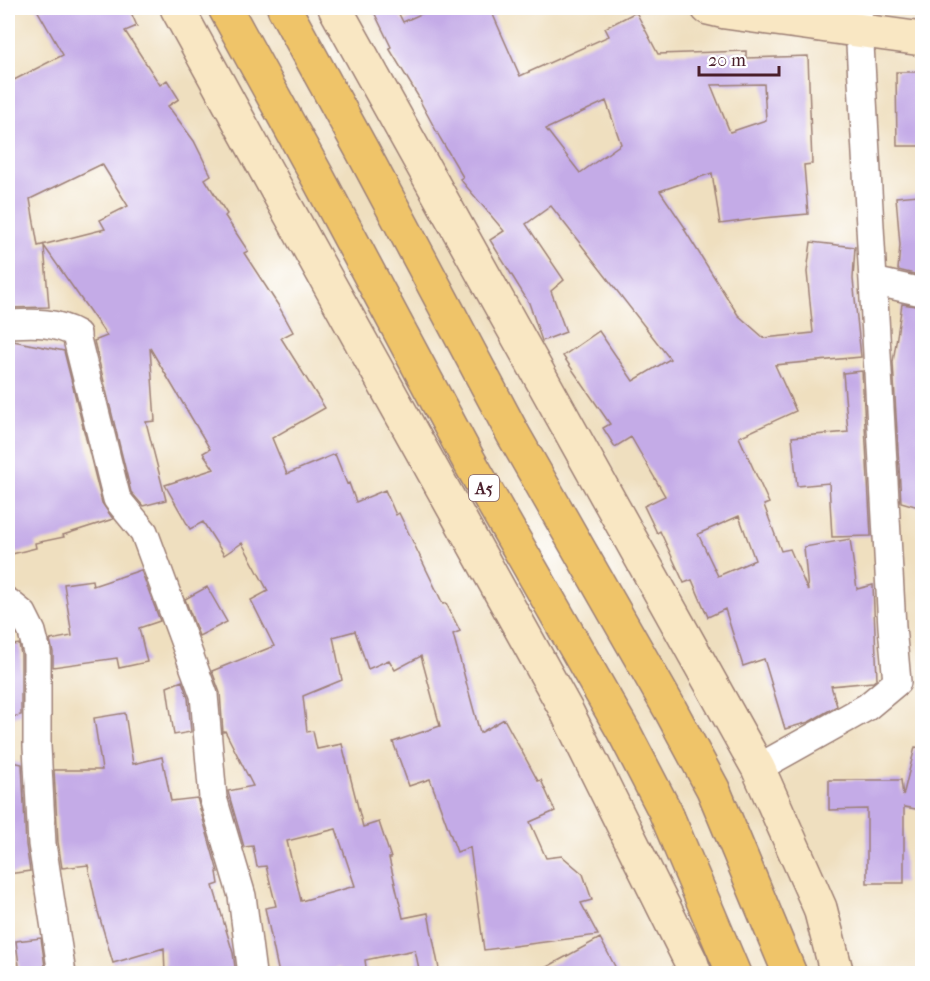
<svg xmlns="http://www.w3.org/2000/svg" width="930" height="981" viewBox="0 0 930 981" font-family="'IM FELL French Canon',serif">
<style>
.building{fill:#c4abe7;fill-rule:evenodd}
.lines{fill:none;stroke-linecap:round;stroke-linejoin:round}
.street-casing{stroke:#9c7f75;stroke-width:30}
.secondary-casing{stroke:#9c7f75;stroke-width:36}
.highway-casing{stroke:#9c7f75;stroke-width:36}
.street{stroke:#fff;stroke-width:27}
.secondary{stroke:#f9e7c3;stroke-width:33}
.highway{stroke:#efc469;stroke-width:33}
.labels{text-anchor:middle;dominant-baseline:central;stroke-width:4.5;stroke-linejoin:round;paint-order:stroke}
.shield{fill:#fff;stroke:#80626b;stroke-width:1.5}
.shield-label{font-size:16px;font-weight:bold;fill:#4a1f2b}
</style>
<rect width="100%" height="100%" fill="#fff"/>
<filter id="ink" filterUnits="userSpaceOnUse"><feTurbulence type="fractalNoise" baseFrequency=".0167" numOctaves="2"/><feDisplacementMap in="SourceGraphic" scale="12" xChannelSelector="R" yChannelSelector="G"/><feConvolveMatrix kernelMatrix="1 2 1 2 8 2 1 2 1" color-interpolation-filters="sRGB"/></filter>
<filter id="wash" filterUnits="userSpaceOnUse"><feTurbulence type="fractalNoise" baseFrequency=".008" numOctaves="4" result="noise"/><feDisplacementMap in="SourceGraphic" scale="24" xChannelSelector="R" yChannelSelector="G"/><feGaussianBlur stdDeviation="1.35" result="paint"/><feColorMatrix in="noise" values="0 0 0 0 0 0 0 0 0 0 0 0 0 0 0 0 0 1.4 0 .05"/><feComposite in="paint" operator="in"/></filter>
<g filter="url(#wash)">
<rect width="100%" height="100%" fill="#efdfbf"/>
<g id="blocks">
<!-- building -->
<path class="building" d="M 36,8 L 129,8 L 137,26 L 125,31 L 160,85 L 167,80 L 179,99 L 168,106 L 194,141 L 211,175 L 205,179 L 227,214 L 225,216 L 248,251 L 244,253 L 278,305 L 293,332 L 281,338 L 325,408 L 272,438 L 287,474 L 335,454 L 347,484 L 349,483 L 356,502 L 385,490 L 396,515 L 399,513 L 443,604 L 446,603 L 460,631 L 453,634 L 480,733 L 504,719 L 538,781 L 541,780 L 555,811 L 530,822 L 546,858 L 562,856 L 583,874 L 592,900 L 581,903 L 598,935 L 484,950 L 470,847 L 457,852 L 430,779 L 409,786 L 393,742 L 440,726 L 421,656 L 395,670 L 389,660 L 368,669 L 355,631 L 333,637 L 342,680 L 303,696 L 307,732 L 313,731 L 317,749 L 342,744 L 363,827 L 379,822 L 391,858 L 389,858 L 403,918 L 428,913 L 440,974 L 420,974 L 415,950 L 365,960 L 367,974 L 340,974 L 339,968 L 311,974 L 279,974 L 265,908 L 276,906 L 266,866 L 257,867 L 253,846 L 244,847 L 229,795 L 228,791 L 253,786 L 225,731 L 223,732 L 220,693 L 212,671 L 274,646 L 251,600 L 268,591 L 242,543 L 224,555 L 203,522 L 190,529 L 165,485 L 214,469 L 203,453 L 210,449 L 150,348 L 155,421 L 146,422 L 166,500 L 143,506 L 131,492 L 94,341 L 107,336 L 44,246 L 49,307 L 8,308 L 8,248 L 12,248 L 8,224 L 8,83 L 63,55 ZM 102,164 L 128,206 L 100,220 L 105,229 L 38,246 L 30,199 ZM 336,829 L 355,886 L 301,901 L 287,841 Z
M 372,8 L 396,8 L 403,22 L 434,8 L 490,8 L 520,76 L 609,36 L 605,28 L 636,12 L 658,54 L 746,51 L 746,58 L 808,56 L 812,164 L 804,165 L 808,214 L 763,218 L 720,224 L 712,173 L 660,191 L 686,229 L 684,229 L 738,315 L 764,338 L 813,333 L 807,272 L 811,242 L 855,247 L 853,279 L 861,357 L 775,365 L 796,411 L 739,437 L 769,503 L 764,505 L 781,551 L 790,549 L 808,591 L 804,547 L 850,539 L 857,589 L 873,585 L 877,679 L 873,682 L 831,686 L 837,706 L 809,722 L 785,729 L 764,659 L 743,666 L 725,609 L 708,617 L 692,580 L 684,583 L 660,531 L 657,533 L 644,506 L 665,496 L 631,437 L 615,447 L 603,428 L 610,424 L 563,356 L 599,331 L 633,381 L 670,359 L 551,206 L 526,224 L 564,280 L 551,291 L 566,332 L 542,341 L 529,303 L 490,240 L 504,231 L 460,179 L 463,177 L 440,138 L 420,101 L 421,101 L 389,48 L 391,47 ZM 764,84 L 766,120 L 730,132 L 711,85 ZM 606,101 L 621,144 L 580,173 L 546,129 ZM 739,516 L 755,560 L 718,576 L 698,534 Z
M 896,72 L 922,72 L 922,146 L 897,146 Z
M 919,195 L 922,244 L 922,276 L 898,270 L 900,245 L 896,197 Z
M 902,304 L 922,307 L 922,508 L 901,502 L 893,362 Z
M 8,340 L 64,351 L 102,503 L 113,519 L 63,535 L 64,537 L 35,543 L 36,548 L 8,555 Z
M 862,371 L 871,536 L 832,537 L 829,483 L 797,486 L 792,437 L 848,432 L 843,373 Z
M 141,570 L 160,621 L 139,628 L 147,662 L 119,668 L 117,658 L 53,667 L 53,652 L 50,640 L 72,636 L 64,584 L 92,580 L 93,586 Z
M 207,587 L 227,622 L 199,636 L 185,599 Z
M 19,644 L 21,654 L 21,715 L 8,718 L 8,646 Z
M 182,681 L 188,698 L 191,732 L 174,735 L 167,687 Z
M 125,713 L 133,764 L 162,757 L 171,801 L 197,798 L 218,872 L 217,872 L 219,884 L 213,886 L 233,953 L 236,974 L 165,974 L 164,948 L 113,963 L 98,912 L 88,865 L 62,868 L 58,842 L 54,770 L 102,770 L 94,718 Z
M 915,747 L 922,748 L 922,810 L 904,807 L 904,883 L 867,883 L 867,809 L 829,810 L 829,780 L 901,780 L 903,796 Z
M 8,761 L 22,764 L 26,845 L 30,871 L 8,874 Z
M 41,938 L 46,974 L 20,974 L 16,941 Z
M 600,938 L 619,974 L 534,974 Z"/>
</g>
</g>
<g filter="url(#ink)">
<use href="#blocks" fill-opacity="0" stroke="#9c7f75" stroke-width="1.5"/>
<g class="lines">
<defs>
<path id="street" d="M 873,281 L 922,292
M 8,324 C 34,323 53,321 77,334 L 77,339 L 117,499 L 144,532 L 204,695 L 213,798 L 242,896 L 252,974
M 8,602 L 23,614 L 32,632 L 37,652 L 37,746 L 42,844 L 62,974
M 758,768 L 867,707 L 897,682 L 892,627 L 858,8"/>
<path id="secondary" d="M 177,8 L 284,203 L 566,710 L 691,962 L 695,974
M 335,8 L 758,768 L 820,908 L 837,974
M 708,8 L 725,12 L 922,39"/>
<path id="highway" d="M 225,8 L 317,176 L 468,459 L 625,734 L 665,811 L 734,974
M 284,8 L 363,152 L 513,434 L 670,709 L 713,789 L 790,974"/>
</defs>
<!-- street casing -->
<use href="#street" class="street-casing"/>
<!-- secondary casing -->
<use href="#secondary" class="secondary-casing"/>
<!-- highway casing -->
<use href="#highway" class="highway-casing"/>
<!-- street -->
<use href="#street" class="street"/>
<!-- secondary -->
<use href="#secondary" class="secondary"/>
<!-- highway -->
<use href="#highway" class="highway"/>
</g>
</g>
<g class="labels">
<!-- shield labels -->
<rect class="shield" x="469" y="475" width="30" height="26" rx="4.5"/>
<g class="shield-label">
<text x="484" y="488">A5</text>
</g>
</g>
<!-- margin -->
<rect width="930" height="981" fill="none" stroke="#fff" stroke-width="30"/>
<!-- scale -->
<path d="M699 66v9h80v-9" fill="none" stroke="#4a1f2b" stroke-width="3"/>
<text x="708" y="66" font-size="18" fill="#4a1f2b" stroke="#ffffff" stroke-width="4.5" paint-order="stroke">20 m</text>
</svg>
